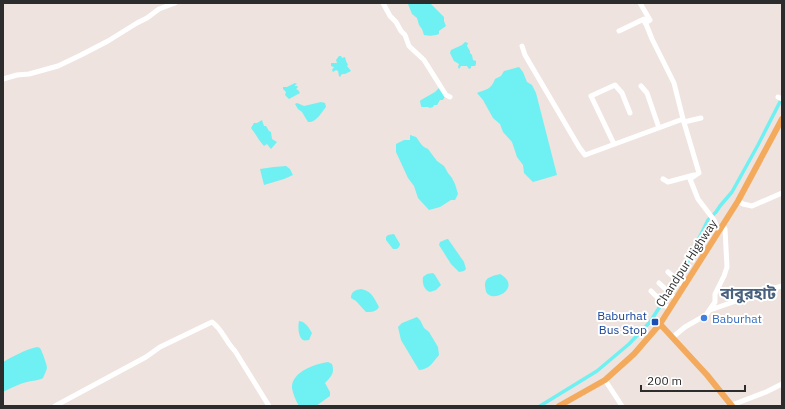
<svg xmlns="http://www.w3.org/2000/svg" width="785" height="409" viewBox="0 0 785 409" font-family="'IBM Plex Sans','Noto Sans Bengali',sans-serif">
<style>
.water{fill:#6ff0f2}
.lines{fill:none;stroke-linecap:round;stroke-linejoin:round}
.canal{stroke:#6ff0f2;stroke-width:3.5}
.minor{stroke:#fff;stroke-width:5}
.major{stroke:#f4aa5c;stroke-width:6}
.shop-dot{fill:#3f7fe0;stroke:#fff;stroke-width:1.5}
.transit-dot{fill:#1a4fb4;stroke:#fff;stroke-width:1.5}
.labels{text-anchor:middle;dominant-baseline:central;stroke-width:4;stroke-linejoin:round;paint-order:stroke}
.street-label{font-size:12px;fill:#2c2c2c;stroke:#fff}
.transit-label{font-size:12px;fill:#164399;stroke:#fff;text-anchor:end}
.shop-label{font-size:12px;fill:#366cbe;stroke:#fff;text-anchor:start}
.district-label{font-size:16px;font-weight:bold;fill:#4a617e;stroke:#fff}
</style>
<rect width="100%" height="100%" fill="#eee3de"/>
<!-- water -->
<path class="water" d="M 408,3 L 430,3 L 444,17 L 444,21 L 446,26 L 439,31 L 439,34 C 434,36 429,36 424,35 L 422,29 L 419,25 L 417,18 L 412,14 L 408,4 Z
M 465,42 L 468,43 L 467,46 L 470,51 L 470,53 L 472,55 L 473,60 L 476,61 L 476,64 L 475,66 L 471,66 L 471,68 L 469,69 L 467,66 L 461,66 L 459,69 L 458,67 L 459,64 L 454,61 L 450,53 L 451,50 L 462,45 Z
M 339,56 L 341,56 L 342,58 L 345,57 L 346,61 L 348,65 L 347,66 L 351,71 L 345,74 L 342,74 L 340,77 L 339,76 L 338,71 L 336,70 L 333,72 L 332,70 L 334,67 L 331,66 L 331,63 L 337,63 L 336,60 Z
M 519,67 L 523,72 L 527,82 L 532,85 L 536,93 L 557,175 L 533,182 L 524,173 L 523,165 L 517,157 L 512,142 L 503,132 L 500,124 L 493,118 L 483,100 L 477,93 C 486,89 491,90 495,79 L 501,76 L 504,71 Z
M 295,83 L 297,84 L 295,85 L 295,86 L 297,86 L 298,87 L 296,89 L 298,90 L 300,93 L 289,99 L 285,95 L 286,92 L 283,89 L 283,87 L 287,87 Z
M 440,87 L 445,97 L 444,98 L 443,100 L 440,100 L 437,105 L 434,105 L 433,107 L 430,108 L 428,107 L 422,107 L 421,106 L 420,101 L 421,100 L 435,92 Z
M 321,102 L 325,103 L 326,107 C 321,113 316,123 308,122 L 302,112 L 298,109 L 295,104 L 297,103 L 304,106 Z
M 262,120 L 264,126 L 266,126 L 269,131 L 271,132 L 272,139 L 277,142 L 271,149 L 267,144 L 264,146 C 259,141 256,134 251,128 L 254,123 L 257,123 Z
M 410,135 L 416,137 C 420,142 422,147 428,149 L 437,161 L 444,166 L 448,173 L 452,178 L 455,184 L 458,194 L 455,200 L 451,200 L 440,207 L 429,210 L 418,198 L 414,186 L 408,178 L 396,152 L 396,144 L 404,140 L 410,140 Z
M 286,166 L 290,169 L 293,175 L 284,179 L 264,185 L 260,169 L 274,167 Z
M 394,234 L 400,244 C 399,249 397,249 393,249 L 386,240 L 386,237 L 388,235 Z
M 447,239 L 448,239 L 464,262 L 466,269 L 464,271 L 459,272 L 451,264 L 439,245 L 440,242 Z
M 433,273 L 435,275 L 441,285 L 436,290 L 430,292 C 424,290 422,283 423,277 L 427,274 Z
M 500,274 C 521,286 498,301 489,295 C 485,292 486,290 485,286 C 484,277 493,276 500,274 Z
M 361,289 C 372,291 374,298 379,307 C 376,312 371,312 366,312 L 356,301 L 351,298 C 351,291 356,290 361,289 Z
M 417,317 L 420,320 L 424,328 L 429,332 L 438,347 L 439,355 C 432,363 430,369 419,370 L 401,340 L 398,327 L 402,323 Z
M 299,321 C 306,322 309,328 312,333 L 309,340 C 307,340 305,341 303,340 C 298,337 298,326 299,321 Z
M 37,347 C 38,347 39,348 40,348 C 42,351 47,365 47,368 C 46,372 44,375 43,378 C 38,381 33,380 27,382 C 19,384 11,388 3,392 L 3,362 C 14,356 24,350 37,347 Z
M 328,362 L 332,364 C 335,373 331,377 325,383 L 330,392 L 330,396 L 316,406 L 299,406 C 296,401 293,394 292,388 C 291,372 315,364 328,362 Z"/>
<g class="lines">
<!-- canal -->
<path class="canal" d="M 540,406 L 597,371 L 629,344 L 650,322 L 684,269 L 708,220 L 716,212 L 720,206 L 732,192 L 758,145 L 782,98"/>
<!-- minor -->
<path class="minor" d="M 383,3 L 390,16 L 396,22 L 401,31 L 405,35 L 409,46 L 424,60 L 446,95 L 450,97
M 640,3 L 650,20 L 645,23
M 619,31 L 644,19 L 652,39 L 674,83 L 683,119 L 699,173 L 690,179 L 698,199 L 714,220 L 719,232
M 522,46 L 525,55 L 579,147 L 585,155 L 683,119
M 3,79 L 17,75 L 29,74 L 58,66 L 81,55 L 108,41 L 137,23 L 147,18 L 159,9 L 175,3
M 641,86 L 647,93 L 659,128
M 778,97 L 782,99
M 684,122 L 701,118
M 614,144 L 591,96 L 615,85 L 622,93 L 630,113
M 663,179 L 668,182 L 694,175
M 738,201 L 743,204 L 752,206 L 782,193
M 668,272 L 684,286
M 659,283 L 676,299
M 651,291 L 669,309
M 710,310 L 736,301 L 741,297 L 782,286
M 673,337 L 685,327 L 706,315 L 715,302 L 715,294 L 724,276 L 727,267 L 725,229 L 723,226
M 605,380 L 622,406
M 732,405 L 766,392 L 782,384
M 55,406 L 146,357 L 160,347 L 212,322 C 222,329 226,342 235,351 L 269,406"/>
<!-- major -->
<path class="major" d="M 660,324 L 707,375 L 732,406
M 559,406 L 605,380 L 634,354 L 660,324 L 738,201 L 782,119"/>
</g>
<!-- markers -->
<circle class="shop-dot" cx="704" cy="318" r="4"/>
<rect class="transit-dot" x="651" y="318" width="8" height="8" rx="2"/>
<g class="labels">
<!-- street labels -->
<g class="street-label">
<text transform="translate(686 263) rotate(-57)">Chandpur Highway</text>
</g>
<!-- transit labels -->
<g class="transit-label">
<text x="647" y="315">Baburhat<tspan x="647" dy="14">Bus Stop</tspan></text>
</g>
<!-- shop labels -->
<g class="shop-label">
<text x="712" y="318">Baburhat</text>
</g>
<!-- district labels -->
<g class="district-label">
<text x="748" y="293">বাবুরহাট</text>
</g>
</g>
<!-- border -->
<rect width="785" height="409" fill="none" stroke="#2c2c2c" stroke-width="8"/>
<!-- scale -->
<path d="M641 385v6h104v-6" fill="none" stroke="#2c2c2c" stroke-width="2"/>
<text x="647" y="385" font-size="12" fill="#2c2c2c" stroke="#ffffff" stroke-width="3" paint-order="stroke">200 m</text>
</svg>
